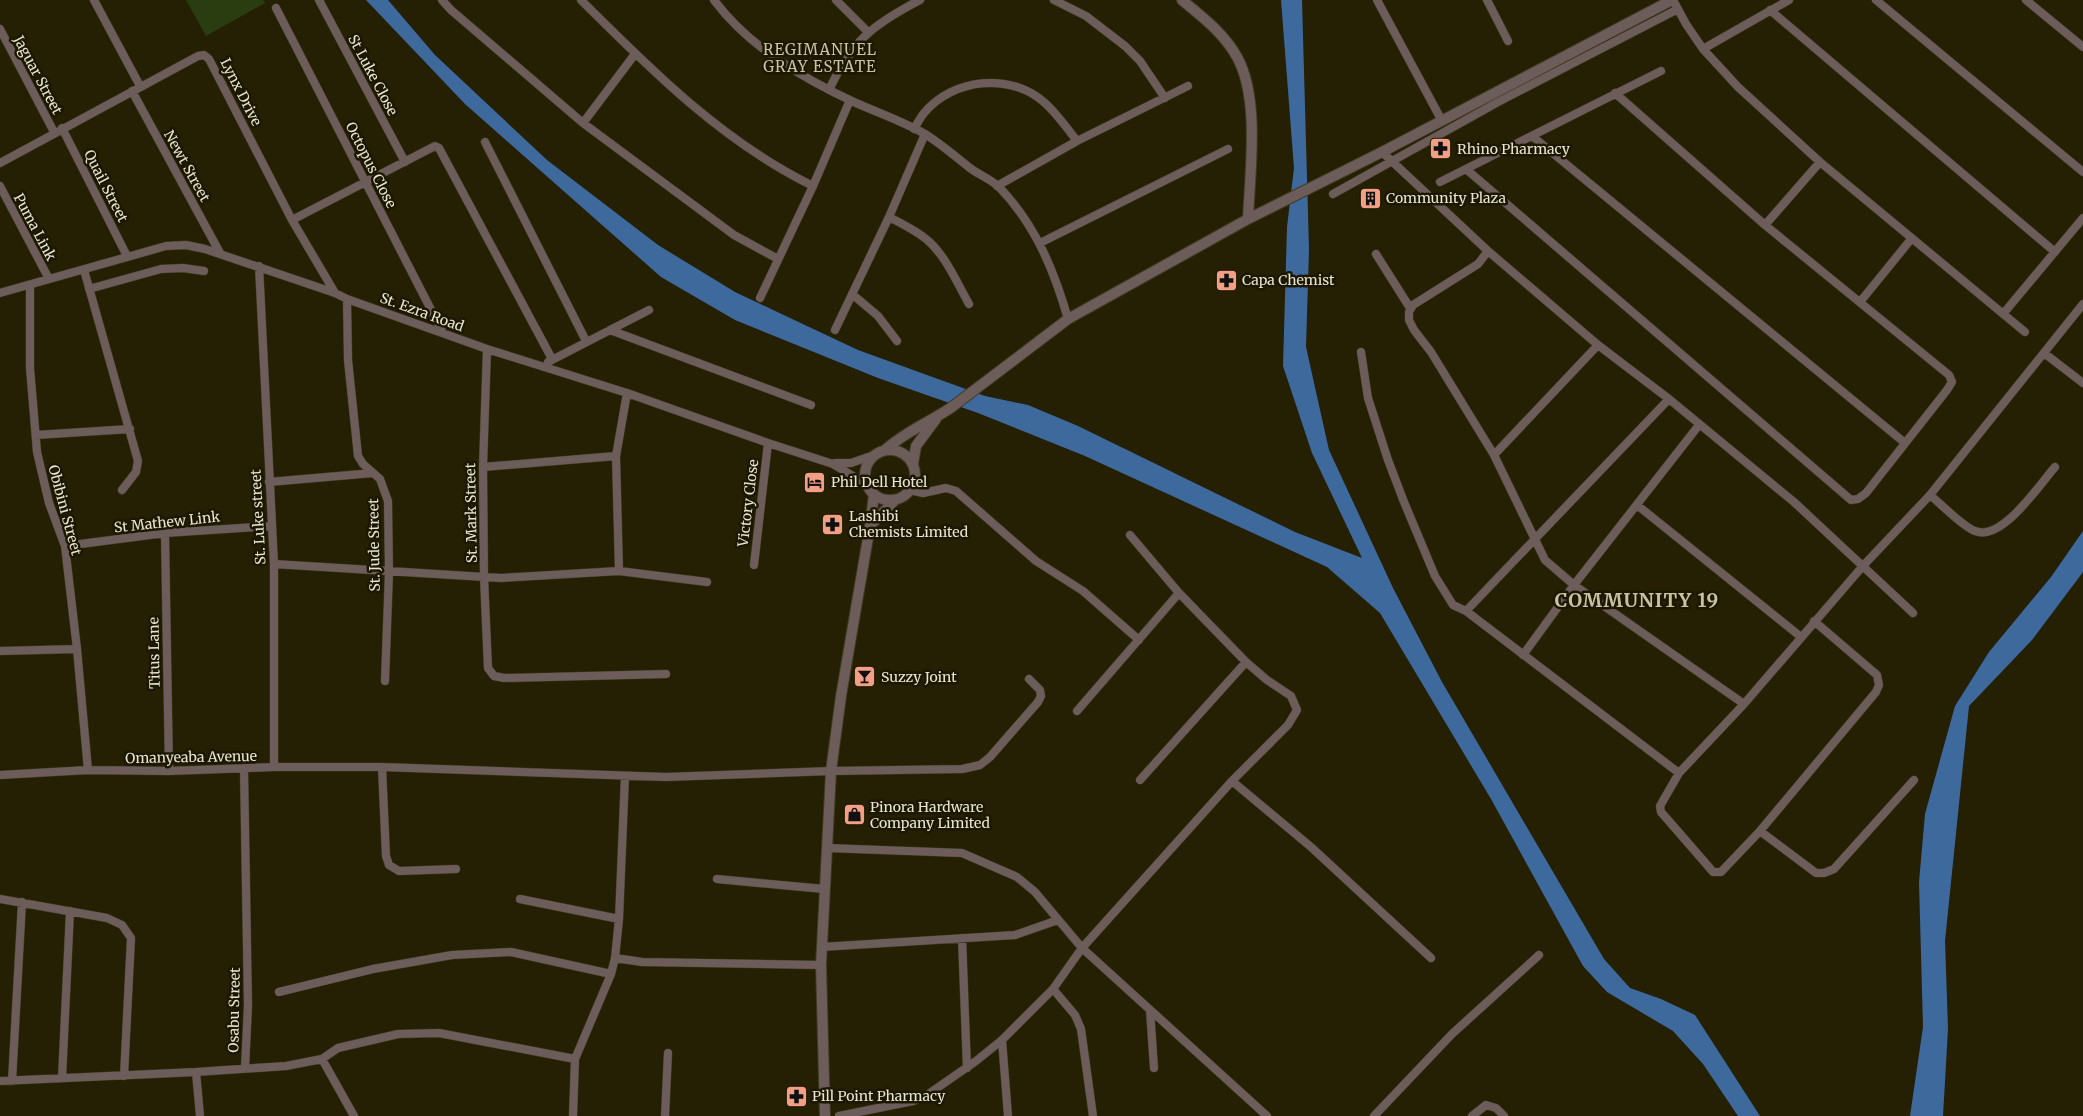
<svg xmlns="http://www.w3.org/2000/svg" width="2083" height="1116" viewBox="0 0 2083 1116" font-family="Merriweather,serif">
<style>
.green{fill:#293d11}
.water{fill:#3e699d}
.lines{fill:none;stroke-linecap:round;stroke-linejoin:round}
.minor-casing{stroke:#403b20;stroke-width:9}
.tertiary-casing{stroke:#403b20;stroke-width:12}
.minor{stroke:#6c5c5a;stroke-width:8}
.tertiary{stroke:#6c5c5a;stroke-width:10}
.labels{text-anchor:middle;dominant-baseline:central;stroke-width:5;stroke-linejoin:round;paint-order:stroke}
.street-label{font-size:14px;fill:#e7e4d3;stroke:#1c1700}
.poi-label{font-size:14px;fill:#e7e4d3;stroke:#1c1700;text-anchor:start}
.neighbourhood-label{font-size:15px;letter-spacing:1px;fill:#c7c2a0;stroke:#1c1700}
.district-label{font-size:19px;font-weight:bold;letter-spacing:1px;fill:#c7c2a0;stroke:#1c1700}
</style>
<rect width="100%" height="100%" fill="#252003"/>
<!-- green -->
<path class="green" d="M 186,0 L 263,0 L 265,3 L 206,36 Z"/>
<!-- water -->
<path class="water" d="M 366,0 L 388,0 L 435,55 L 547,160 L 658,245 L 735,292 L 858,350 L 985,396 L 1028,405 L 1078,426 L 1295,532 L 1362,558 L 1312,453 L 1283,366 L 1287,227 L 1294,168 L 1281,0 L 1302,0 L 1309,250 L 1306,347 L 1329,450 L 1393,588 L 1442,682 L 1604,959 L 1630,988 L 1661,999 L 1695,1015 L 1760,1116 L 1738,1116 L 1703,1064 L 1673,1031 L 1607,992 L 1583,966 L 1491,799 L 1380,613 L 1327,567 L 1085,456 L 978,413 L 878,378 L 735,320 L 661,277 L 465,104 Z
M 2083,531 L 2083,572 L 2032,640 L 1969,706 L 1945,941 L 1948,1029 L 1943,1116 L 1910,1116 L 1923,1027 L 1919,882 L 1925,814 L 1955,706 L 1989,652 L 2051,577 Z"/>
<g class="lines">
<defs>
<path id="minor" d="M 94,0 L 140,86
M 319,0 L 405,162
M 442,0 L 451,10 L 583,123 L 734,235 L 778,259
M 581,0 C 651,70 723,142 813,186
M 714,0 C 749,47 804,79 856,103 C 879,113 904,122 925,134 C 941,144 956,157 970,168 C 979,175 991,179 999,187 C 1035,224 1054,270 1068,319
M 836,0 L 868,32
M 1054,0 L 1086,16 L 1125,46 L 1140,61 L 1165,98
M 1377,0 L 1442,121
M 1487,0 L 1508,41
M 1673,0 L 1686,24 L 1703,49 L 1738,87 L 1820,162 L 2025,332
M 1876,0 L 2083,172
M 2026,0 L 2083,47
M 276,8 L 443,333
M 1770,10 L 2055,252
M 0,29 L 54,132
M 1703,49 L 1789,0
M 829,90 C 852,41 872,25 920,0
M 132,91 L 220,253
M 583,123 L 635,54
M 62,128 L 127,256
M 914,129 C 917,124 920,118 924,113 C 953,78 1011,72 1045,103 C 1057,114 1067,128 1077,141
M 1532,136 L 1905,443
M 485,142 L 586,341
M 1382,152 L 1488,251 L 1598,345 L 1669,399 L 1794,502 L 1913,613
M 0,163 L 198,56 L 204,55 L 209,59 L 292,220 L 335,293
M 1466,169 L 1851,500 L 1858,499 L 1866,493 L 1947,390 L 1952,382 L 1949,375 L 1765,225 L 1615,93
M 1440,182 L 1661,71
M 0,186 L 49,279
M 997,186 L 1077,141 L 1188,86
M 1333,194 L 1498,102 L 1678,9
M 889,217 C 902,224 915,230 926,239 C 945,254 957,283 969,304
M 292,220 L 435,146 L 439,148 L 552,359
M 1765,225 L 1820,162
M 1040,243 L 1228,149
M 1488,251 L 1478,264 L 1413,305 L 1409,312 L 1409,320 L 1414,330 L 1431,352 L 1494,455 L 1545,560 L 1574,585 L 1744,704
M 1376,254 L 1410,308
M 259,266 L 274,564 L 274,767
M 84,270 L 138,461 L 136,472 L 122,490
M 30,285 L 30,368 L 37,452 L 49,503 L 65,546 L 77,649 L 88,770
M 89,289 L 161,269 L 183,268 L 204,271
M 0,293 L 166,246 L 186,245 L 205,249 L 335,293 L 347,299 L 487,349 L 627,393 L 768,443 L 833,464 L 866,484
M 852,294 L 878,316 L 897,341
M 760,298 L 813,186 L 850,100
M 347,299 L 348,360 L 358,456 L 363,464 L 380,479 L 388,501 L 389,572 L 385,681
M 1860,302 L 1912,238
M 2003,314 L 2083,218
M 610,330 L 811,405
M 835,330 L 889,217 L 925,134
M 487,349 L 483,467 L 484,577 L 488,668 L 494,676 L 504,678 L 666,674
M 1361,352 L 1368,398 L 1388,460 L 1404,502 L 1435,576 L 1453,605 L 1466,611 L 1679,773 L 1744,704 L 1862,567 L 1930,495 L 2083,304
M 2044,353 L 2083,383
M 548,362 L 649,310
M 36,435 L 130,429
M 1494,455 L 1598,345
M 835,463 L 851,463 L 874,455
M 483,467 L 616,456
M 269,482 L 373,473
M 910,490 L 923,493 L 946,488 L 956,491 L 1036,561 L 1083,591 L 1139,640
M 1930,495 C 1941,504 1963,527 1975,531 C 2002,542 2039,485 2055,467
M 1637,505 L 1801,637
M 165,533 L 169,771
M 65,546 L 165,533 L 272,526
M 274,564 L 501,578 L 619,571 L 707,582
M 754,565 L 768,443
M 619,571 L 616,456 L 627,393
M 1466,611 L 1669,399
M 0,651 L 77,649
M 1523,655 L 1574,585 L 1699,425
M 1077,711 L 1179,593
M 382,767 L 386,856 L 389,865 L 399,871 L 456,869
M 244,768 L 248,1006 L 245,1068
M 1679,773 L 1660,806 L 1661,812 L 1708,866 L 1713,872 L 1721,872 L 1760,831 L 1876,692 L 1879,685 L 1877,675 L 1814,621
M 0,775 L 88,770 L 169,771 L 274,767 L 382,767 L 666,777 L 831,771 L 962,769 L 980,765 L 990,757 L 1038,702 L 1041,696 L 1040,690 L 1029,679
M 1140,780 L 1246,662
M 1232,781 L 1311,847 L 1431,958
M 1760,831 L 1816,873 L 1824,873 L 1834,869 L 1914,780
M 827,848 L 962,853 L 1017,877 L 1035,892 L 1082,948 L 1267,1116
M 717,879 L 824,889
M 0,899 L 107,918 L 122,925 L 131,938 L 124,1076
M 520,899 L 619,919
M 962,938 L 967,1068
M 821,947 L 1015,935 L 1058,920
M 615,958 L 642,962 L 821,965
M 1053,989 L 1075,1015 L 1081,1029 L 1093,1116
M 279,992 L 373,969 L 452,955 L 511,952 L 611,974
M 1150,1010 L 1154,1068
M 1002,1040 L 1008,1116
M 322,1059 L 354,1116
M 196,1072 L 200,1116
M 62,1078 L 70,911
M 0,1081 L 196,1072 L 286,1066 L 322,1059 L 338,1048 L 398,1034 L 439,1033 L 575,1059
M 12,1081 L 22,902
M 573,1116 L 575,1059 L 611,974 L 615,958 L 619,919 L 625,776
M 665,1116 L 668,1053
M 839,1116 L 913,1101 L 927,1095 L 976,1061 L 1002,1040 L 1053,989 L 1082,948 L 1232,781 L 1288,725 L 1297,710 L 1291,696 L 1267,680 L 1246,662 L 1179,593 L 1130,535
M 1374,1116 L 1452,1034 L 1539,955
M 1472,1116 L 1486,1105 L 1496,1108 L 1504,1116"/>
<path id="tertiary" d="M 1182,0 C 1202,17 1224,33 1237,57 C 1260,98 1250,172 1248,219
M865 475a25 25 0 1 1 50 0a25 25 0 1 1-50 0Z
M 885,450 C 906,431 930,422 952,407 L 1068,319 L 1248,219 L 1382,152 L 1672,0
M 913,464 L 916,446 L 936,419
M 870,526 L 895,500
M 825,1116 L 821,965 L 831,771 L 841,696 L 870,526 L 874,494"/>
</defs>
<!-- minor casing -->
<use href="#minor" class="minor-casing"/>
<!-- tertiary casing -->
<use href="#tertiary" class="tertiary-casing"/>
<!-- minor -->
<use href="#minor" class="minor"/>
<!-- tertiary -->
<use href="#tertiary" class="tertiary"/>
</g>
<!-- icons -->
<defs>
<symbol id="pharmacy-square" viewBox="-11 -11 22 22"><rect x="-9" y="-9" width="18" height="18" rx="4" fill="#f39f85" stroke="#1c1700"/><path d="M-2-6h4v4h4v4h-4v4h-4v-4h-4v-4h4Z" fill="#111"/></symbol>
<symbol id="building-square" viewBox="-11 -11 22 22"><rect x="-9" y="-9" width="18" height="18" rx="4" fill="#f39f85" stroke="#1c1700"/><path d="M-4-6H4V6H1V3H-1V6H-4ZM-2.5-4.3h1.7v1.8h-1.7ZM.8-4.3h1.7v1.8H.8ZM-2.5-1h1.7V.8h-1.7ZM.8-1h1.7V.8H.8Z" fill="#111"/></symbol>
<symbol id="hotel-square" viewBox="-11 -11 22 22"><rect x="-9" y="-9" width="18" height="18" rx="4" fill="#f39f85" stroke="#1c1700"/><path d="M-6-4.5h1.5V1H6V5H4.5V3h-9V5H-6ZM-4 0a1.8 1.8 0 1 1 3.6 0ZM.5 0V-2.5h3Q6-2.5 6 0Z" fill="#111"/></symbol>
<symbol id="bar-square" viewBox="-11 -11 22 22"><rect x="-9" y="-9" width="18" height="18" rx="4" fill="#f39f85" stroke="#1c1700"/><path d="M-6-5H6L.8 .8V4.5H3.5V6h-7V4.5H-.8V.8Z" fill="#111"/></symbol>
<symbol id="shop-square" viewBox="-11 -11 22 22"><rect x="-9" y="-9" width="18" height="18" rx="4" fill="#f39f85" stroke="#1c1700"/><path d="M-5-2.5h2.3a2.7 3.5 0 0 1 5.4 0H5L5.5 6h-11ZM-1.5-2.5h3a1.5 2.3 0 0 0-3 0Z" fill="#111"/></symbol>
</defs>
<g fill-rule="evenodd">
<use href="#pharmacy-square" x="1428" y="136" width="25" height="25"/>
<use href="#building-square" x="1358" y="186" width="25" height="25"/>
<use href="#pharmacy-square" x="1214" y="268" width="25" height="25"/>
<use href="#hotel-square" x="802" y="470" width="25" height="25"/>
<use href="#pharmacy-square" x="820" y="512" width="25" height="25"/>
<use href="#bar-square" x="852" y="664" width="25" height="25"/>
<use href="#shop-square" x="842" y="802" width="25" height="25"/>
<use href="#pharmacy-square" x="784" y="1084" width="25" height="25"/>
</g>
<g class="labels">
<!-- street labels -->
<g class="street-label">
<text transform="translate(38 75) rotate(62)">Jaguar Street</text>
<text transform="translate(373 75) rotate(62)">St Luke Close</text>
<text transform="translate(241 92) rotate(63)">Lynx Drive</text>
<text transform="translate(371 165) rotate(63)">Octopus Close</text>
<text transform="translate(187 166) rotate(61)">Newt Street</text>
<text transform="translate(106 186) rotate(63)">Quail Street</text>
<text transform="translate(35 227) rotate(62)">Puma Link</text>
<text transform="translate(422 312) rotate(20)">St. Ezra Road</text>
<text transform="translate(748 503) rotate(-83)">Victory Close</text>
<text transform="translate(65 510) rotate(75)">Obibini Street</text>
<text transform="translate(471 513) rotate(-91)">St. Mark Street</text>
<text transform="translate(258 517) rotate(-93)">St. Luke street</text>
<text transform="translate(167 522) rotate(-6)">St Mathew Link</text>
<text transform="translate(374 545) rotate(-91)">St. Jude Street</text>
<text transform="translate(154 653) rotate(-91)">Titus Lane</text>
<text transform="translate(191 757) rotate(-1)">Omanyeaba Avenue</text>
<text transform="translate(234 1010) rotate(-89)">Osabu Street</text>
</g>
<!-- poi labels -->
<g class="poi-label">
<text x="1457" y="149">Rhino Pharmacy</text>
<text x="1386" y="198">Community Plaza</text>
<text x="1242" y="280">Capa Chemist</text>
<text x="831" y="482">Phil Dell Hotel</text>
<text x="849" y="516">Lashibi<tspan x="849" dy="16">Chemists Limited</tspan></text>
<text x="881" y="677">Suzzy Joint</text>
<text x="870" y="807">Pinora Hardware<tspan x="870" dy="16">Company Limited</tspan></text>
<text x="812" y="1096">Pill Point Pharmacy</text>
</g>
<!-- neighbourhood labels -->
<g class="neighbourhood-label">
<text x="820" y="49">REGIMANUEL<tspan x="820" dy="17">GRAY ESTATE</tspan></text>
</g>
<!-- district labels -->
<g class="district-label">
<text x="1637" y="600">COMMUNITY 19</text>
</g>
</g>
</svg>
